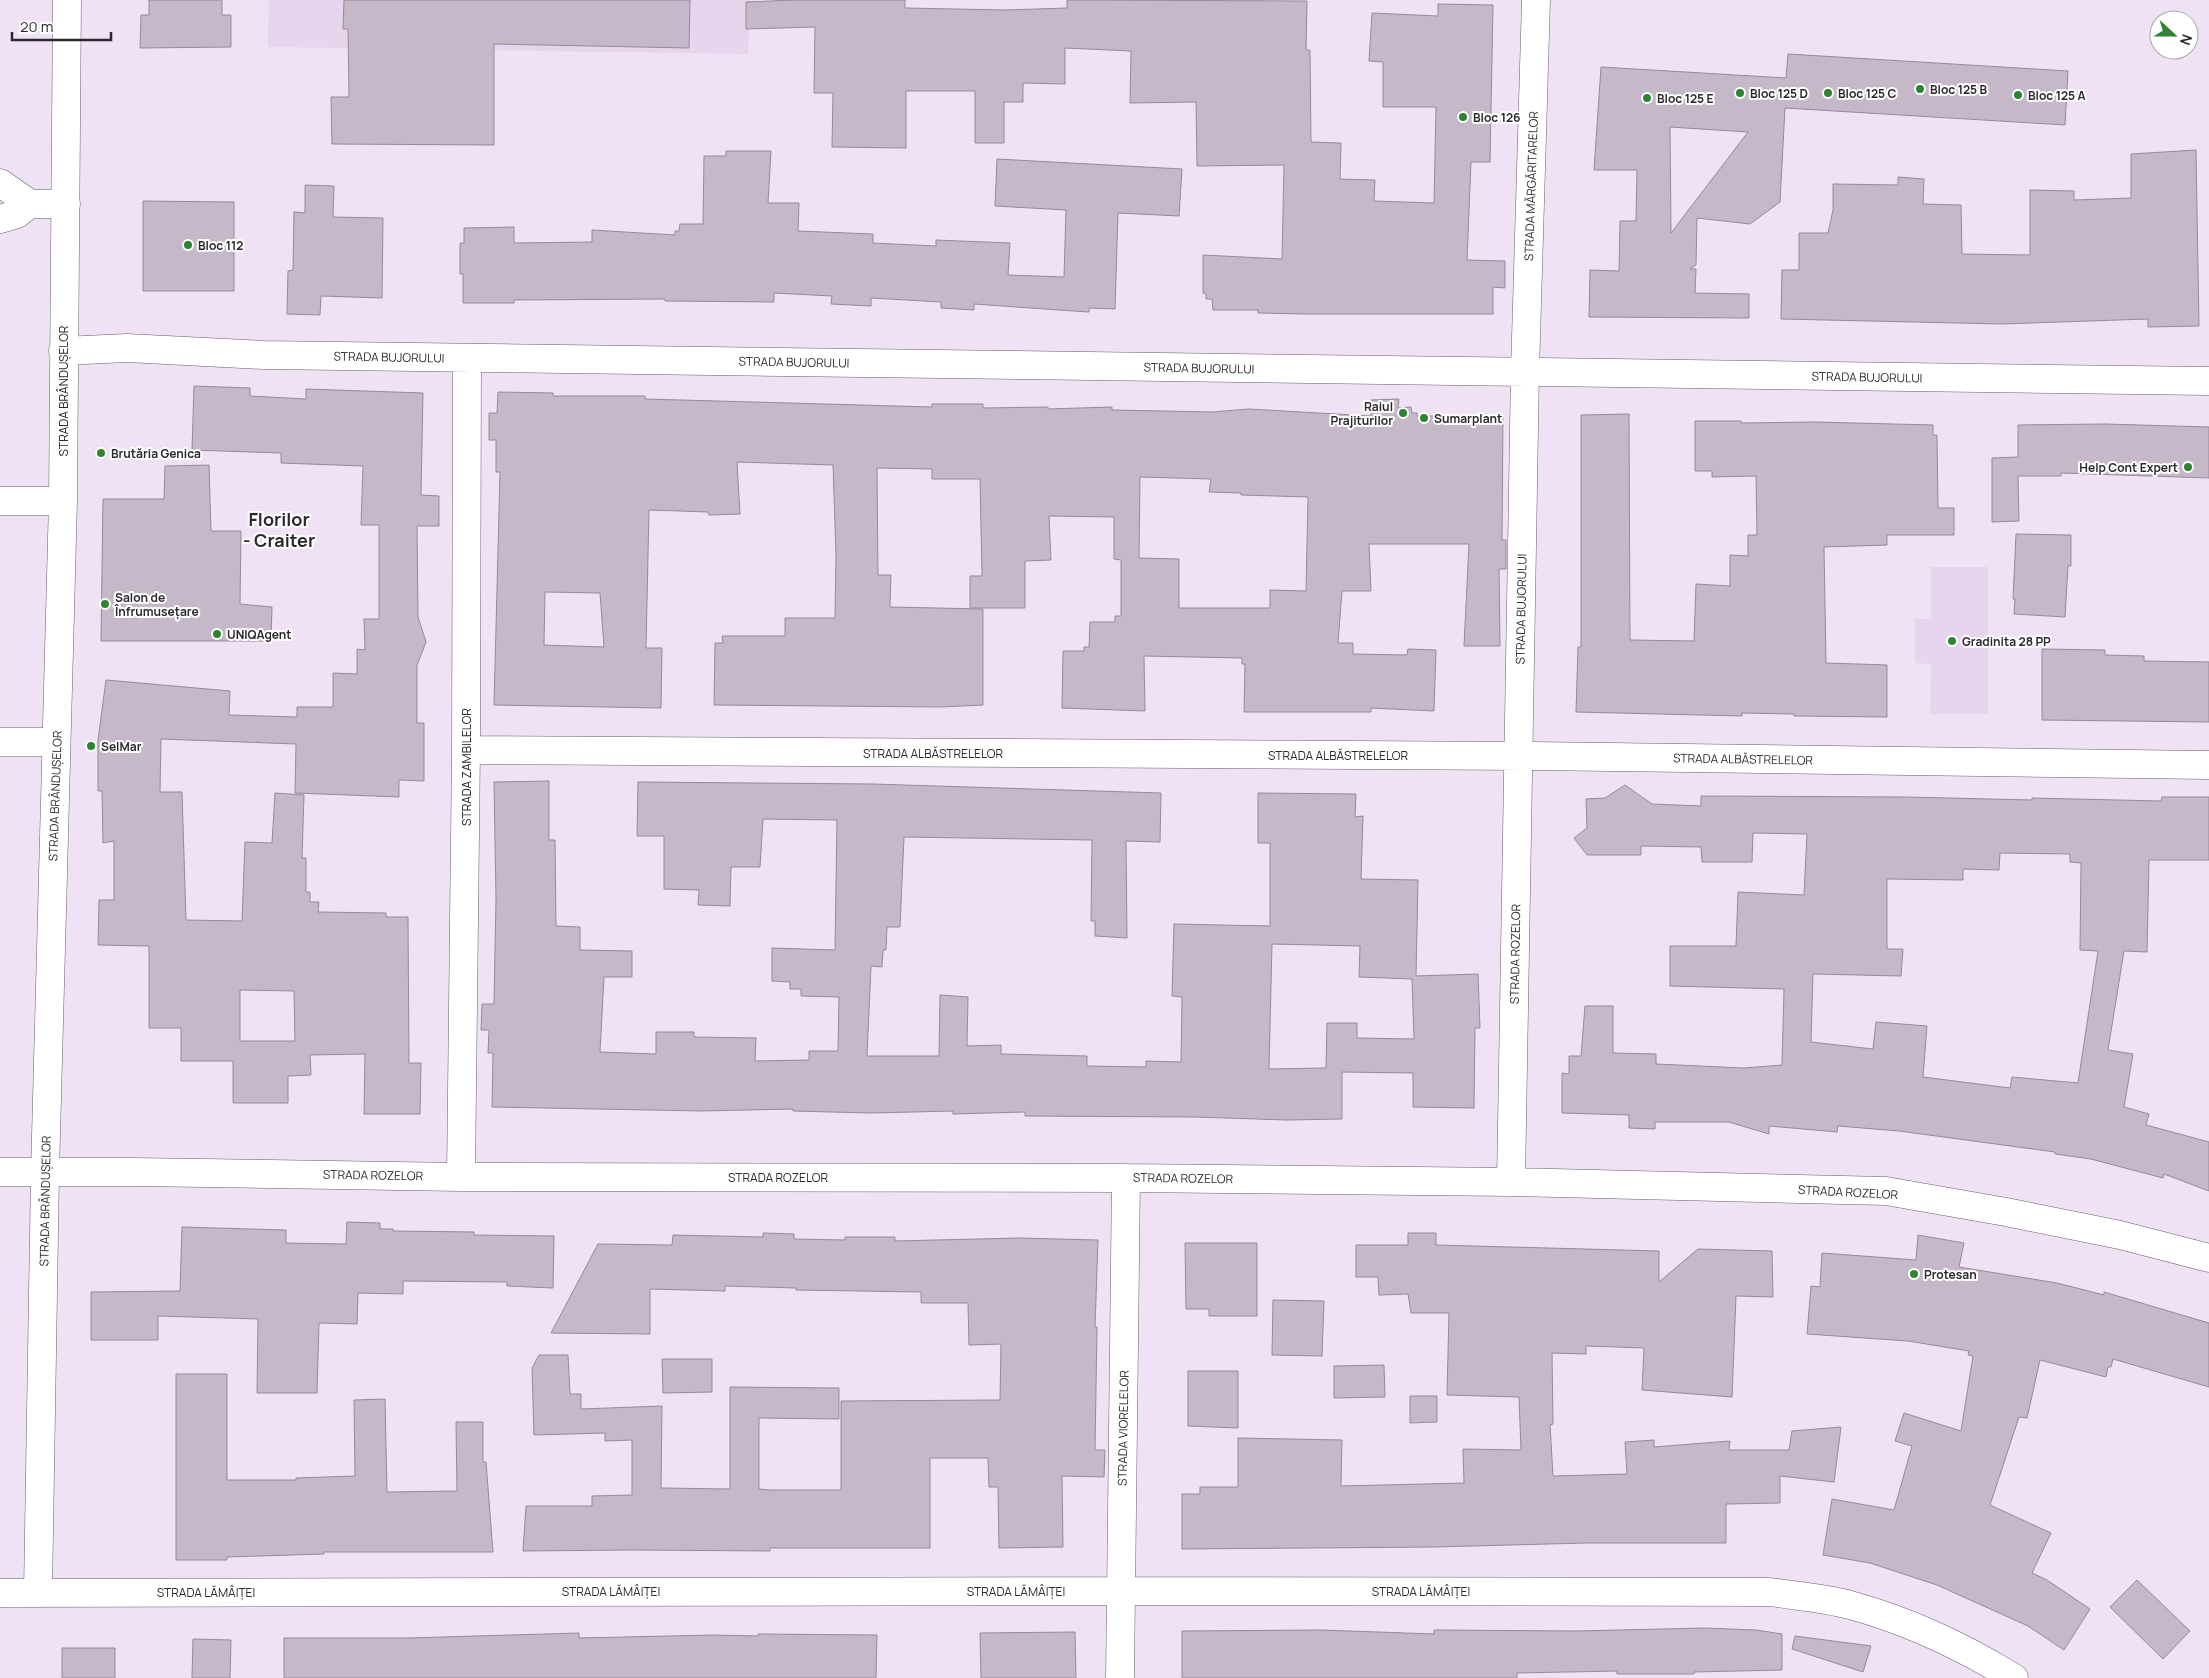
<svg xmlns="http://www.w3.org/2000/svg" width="2209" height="1678" viewBox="0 0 2209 1678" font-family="Manrope,sans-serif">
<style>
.built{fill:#e6d5ed}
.building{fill:#c4b8c9;stroke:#968a9a;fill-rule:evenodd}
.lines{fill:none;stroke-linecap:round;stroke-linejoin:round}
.street-casing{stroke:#695e6d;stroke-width:29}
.street{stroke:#fff;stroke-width:28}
.poi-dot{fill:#2f8431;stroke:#fff;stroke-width:2}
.labels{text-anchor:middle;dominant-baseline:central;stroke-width:4;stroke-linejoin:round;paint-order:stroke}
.poi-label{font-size:12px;font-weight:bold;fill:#2d282f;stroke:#fff;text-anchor:start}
.street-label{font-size:12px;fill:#2d282f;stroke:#fff}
.district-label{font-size:18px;font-weight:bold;fill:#2d282f;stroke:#fff}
</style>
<rect width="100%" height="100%" fill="#efe2f4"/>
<!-- built -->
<path class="built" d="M 269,0 L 750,0 L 748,54 L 268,47 Z
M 1931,567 L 1988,567 L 1988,714 L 1930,714 L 1931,664 L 1915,663 L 1915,619 L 1931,619 Z"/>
<!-- building -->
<path class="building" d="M 149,0 L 222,0 L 222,15 L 231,15 L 231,47 L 140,48 L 141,15 L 149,15 Z
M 344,0 L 690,0 L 689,48 L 494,44 L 494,145 L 332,144 L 331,97 L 349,97 L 348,29 L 343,29 Z
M 795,0 L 905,0 L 905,8 L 1006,10 L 1067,8 L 1067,0 L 1307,1 L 1306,50 L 1310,50 L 1311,142 L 1341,143 L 1340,179 L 1375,180 L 1374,201 L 1434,203 L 1436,107 L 1383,107 L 1383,62 L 1369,61 L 1372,13 L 1438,16 L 1438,4 L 1493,5 L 1490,162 L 1471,162 L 1467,260 L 1505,261 L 1505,288 L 1493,287 L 1493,314 L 1306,314 L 1258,313 L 1258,310 L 1213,310 L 1212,299 L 1206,299 L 1206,294 L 1203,293 L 1203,255 L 1282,259 L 1284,165 L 1197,166 L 1196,102 L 1130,103 L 1131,51 L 1065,48 L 1065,84 L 1023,83 L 1023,102 L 1004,102 L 1004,143 L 975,143 L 975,91 L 906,91 L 906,148 L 832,147 L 833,93 L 814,93 L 815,27 L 746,29 L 746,2 Z
M 1788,54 L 2068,71 L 2065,125 L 1785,108 L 1780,202 L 1750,224 L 1697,218 L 1696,265 L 1690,269 L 1696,269 L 1695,293 L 1749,294 L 1749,318 L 1589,317 L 1590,270 L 1619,271 L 1620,221 L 1636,221 L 1637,170 L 1594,170 L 1601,67 L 1786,78 ZM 1670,127 L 1748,132 L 1671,233 Z
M 2196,150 L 2199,326 L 2148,327 L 2148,319 L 2002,324 L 1781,319 L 1782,270 L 1799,270 L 1799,233 L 1828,233 L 1833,210 L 1833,184 L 1898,185 L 1898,177 L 1924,179 L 1923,204 L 1961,205 L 1962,254 L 2030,255 L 2030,190 L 2074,191 L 2074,200 L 2131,198 L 2131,154 Z
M 726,151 L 771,151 L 768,203 L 799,203 L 798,231 L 873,234 L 873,243 L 936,246 L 936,240 L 1010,243 L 1008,275 L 1064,277 L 1066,210 L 995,206 L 997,159 L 1182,169 L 1179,216 L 1118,213 L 1115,309 L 1089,308 L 1089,312 L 1073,311 L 974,304 L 974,310 L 941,308 L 941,302 L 871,298 L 871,306 L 831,304 L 832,296 L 774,293 L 774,302 L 665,301 L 665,299 L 514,300 L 514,303 L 463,303 L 463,274 L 460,274 L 460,243 L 464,243 L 464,228 L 514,227 L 514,243 L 592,242 L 592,230 L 675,235 L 675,231 L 679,231 L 680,224 L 703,224 L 704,156 L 726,156 Z
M 305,185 L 334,186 L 333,217 L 383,218 L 382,298 L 321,296 L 320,315 L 287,314 L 288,271 L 293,270 L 294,212 L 305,213 Z
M 143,201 L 234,202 L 234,291 L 143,291 Z
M 194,386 L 250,388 L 250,396 L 306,399 L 306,389 L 423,393 L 421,495 L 439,496 L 439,526 L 417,526 L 418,617 L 426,642 L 417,665 L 417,723 L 424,723 L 424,781 L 399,780 L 399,797 L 295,793 L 296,744 L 161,739 L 160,792 L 182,792 L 186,920 L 242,921 L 245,842 L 272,843 L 275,793 L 304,795 L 302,858 L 306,858 L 306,892 L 310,892 L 310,902 L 319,902 L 318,912 L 386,913 L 386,917 L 408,917 L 409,1063 L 421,1063 L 420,1114 L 364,1114 L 365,1054 L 310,1055 L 311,1075 L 288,1076 L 288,1103 L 233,1103 L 233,1061 L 181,1061 L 181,1028 L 149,1028 L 149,946 L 98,945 L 99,900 L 114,900 L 114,841 L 103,843 L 102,791 L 98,791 L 98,740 L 106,680 L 230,691 L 229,715 L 297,717 L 297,707 L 333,707 L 333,673 L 357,674 L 357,649 L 365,650 L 364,619 L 379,619 L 379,525 L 361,525 L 363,466 L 281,463 L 281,453 L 192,450 ZM 240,990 L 294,991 L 295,1041 L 240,1041 Z
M 498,392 L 553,393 L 553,396 L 645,396 L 645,399 L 932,407 L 932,404 L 983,404 L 983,408 L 1048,407 L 1048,409 L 1112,407 L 1112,410 L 1212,412 L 1249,409 L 1371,416 L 1371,400 L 1399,399 L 1398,408 L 1411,407 L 1412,413 L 1417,413 L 1417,416 L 1503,416 L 1502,540 L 1506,540 L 1506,569 L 1499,569 L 1500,646 L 1464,646 L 1469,544 L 1369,544 L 1371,591 L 1342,591 L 1338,643 L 1353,643 L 1353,654 L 1407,655 L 1408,649 L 1436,650 L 1434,711 L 1371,708 L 1371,712 L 1244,712 L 1245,664 L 1242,664 L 1242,658 L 1144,656 L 1145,711 L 1062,708 L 1063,651 L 1084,651 L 1084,647 L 1089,647 L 1090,622 L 1115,622 L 1115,616 L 1121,616 L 1121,560 L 1114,559 L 1114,517 L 1049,516 L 1051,560 L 1025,561 L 1025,608 L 970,608 L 970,576 L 982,576 L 980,479 L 932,479 L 932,469 L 877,468 L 878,575 L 891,575 L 890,607 L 983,609 L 983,705 L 940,707 L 714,705 L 715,643 L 723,643 L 722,636 L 785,636 L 785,618 L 835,618 L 836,555 L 833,465 L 737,462 L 740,514 L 709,515 L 708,512 L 649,510 L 646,648 L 662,648 L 661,708 L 494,705 L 500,472 L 496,472 L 496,440 L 489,440 L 489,413 L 497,413 ZM 1140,477 L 1211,479 L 1209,492 L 1241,493 L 1241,495 L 1308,497 L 1306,591 L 1270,590 L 1270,608 L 1179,608 L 1179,559 L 1139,558 ZM 545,592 L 600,593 L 604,647 L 544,645 Z
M 1629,414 L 1630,640 L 1694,641 L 1696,584 L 1730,586 L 1730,555 L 1748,556 L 1748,535 L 1757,535 L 1756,476 L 1712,477 L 1712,471 L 1695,471 L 1695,421 L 1741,421 L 1741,423 L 1815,422 L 1933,425 L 1933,435 L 1937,435 L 1938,508 L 1954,508 L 1954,535 L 1887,535 L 1887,545 L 1824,547 L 1826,663 L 1887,665 L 1887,717 L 1794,716 L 1794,714 L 1742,713 L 1742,716 L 1576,712 L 1578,647 L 1581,647 L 1581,415 Z
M 2105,424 L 2209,427 L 2209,478 L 2061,473 L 2061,476 L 2018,476 L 2019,521 L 1992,522 L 1992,458 L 2018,457 L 2018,425 Z
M 209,465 L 211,531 L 241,531 L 240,604 L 272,607 L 271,641 L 101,641 L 103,499 L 164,499 L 165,466 Z
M 2016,534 L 2071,535 L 2071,566 L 2068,566 L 2065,617 L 2014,614 L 2015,599 L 2013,599 Z
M 2042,649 L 2105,650 L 2105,655 L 2144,656 L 2144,661 L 2209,662 L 2209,722 L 2042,720 Z
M 549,781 L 549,840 L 555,840 L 556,926 L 580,927 L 580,950 L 632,951 L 632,977 L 604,977 L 600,1052 L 656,1054 L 656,1032 L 694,1032 L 694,1037 L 756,1038 L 755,1061 L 809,1060 L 809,1051 L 838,1051 L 839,997 L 801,996 L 801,989 L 790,989 L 790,982 L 772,981 L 772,948 L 835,950 L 837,820 L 763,819 L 760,867 L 731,867 L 730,906 L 698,905 L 699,890 L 664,889 L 664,836 L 637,836 L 638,782 L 872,784 L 1161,793 L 1160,842 L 1126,841 L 1127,938 L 1095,936 L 1095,921 L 1091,921 L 1092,840 L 904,837 L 900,927 L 887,927 L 886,950 L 883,950 L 882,967 L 871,966 L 867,1056 L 939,1056 L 940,995 L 968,997 L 967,1046 L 1001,1045 L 1001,1054 L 1087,1056 L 1087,1066 L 1146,1067 L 1146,1061 L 1181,1062 L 1182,997 L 1172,996 L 1174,924 L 1270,926 L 1270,843 L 1258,843 L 1258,793 L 1356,794 L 1355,817 L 1363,816 L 1361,879 L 1418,880 L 1416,976 L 1478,974 L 1480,1028 L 1475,1028 L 1474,1108 L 1413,1107 L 1413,1073 L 1342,1072 L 1342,1119 L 1287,1120 L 1194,1117 L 1025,1116 L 1025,1112 L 953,1114 L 953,1111 L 871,1113 L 793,1111 L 793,1109 L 702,1111 L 492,1107 L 493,1053 L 488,1053 L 489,1030 L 481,1030 L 482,1004 L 494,1004 L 496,898 L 494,782 ZM 1272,944 L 1360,946 L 1359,977 L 1412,979 L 1414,1039 L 1357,1038 L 1357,1023 L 1327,1023 L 1326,1068 L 1269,1069 Z
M 1625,785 L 1652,804 L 1701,806 L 1701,796 L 1906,797 L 2032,800 L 2032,798 L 2161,801 L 2162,797 L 2209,797 L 2209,860 L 2149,860 L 2147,952 L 2124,951 L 2108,1050 L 2133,1054 L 2124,1107 L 2149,1114 L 2146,1125 L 2209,1142 L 2209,1191 L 2164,1174 L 2163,1178 L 2091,1159 L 2055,1154 L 2055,1152 L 1899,1131 L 1838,1126 L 1837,1132 L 1769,1126 L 1769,1134 L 1729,1122 L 1655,1122 L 1655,1129 L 1629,1128 L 1629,1115 L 1562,1113 L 1562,1073 L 1569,1074 L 1569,1056 L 1581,1056 L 1585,1006 L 1613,1006 L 1613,1053 L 1656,1054 L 1656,1064 L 1744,1068 L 1782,1065 L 1784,989 L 1670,986 L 1670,946 L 1736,946 L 1738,892 L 1804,895 L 1807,834 L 1753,833 L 1752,862 L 1702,862 L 1701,847 L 1641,846 L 1641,855 L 1587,855 L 1574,838 L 1587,828 L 1586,799 L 1605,798 ZM 2000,853 L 2070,854 L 2070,862 L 2081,863 L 2080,950 L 2098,951 L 2078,1083 L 2012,1077 L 2010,1088 L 1923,1077 L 1927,1026 L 1876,1022 L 1873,1049 L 1811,1042 L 1813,974 L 1901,976 L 1903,949 L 1887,949 L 1887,879 L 1963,880 L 1963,869 L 1999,870 Z
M 347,1222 L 380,1223 L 380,1229 L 393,1229 L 393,1231 L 474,1232 L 474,1235 L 554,1236 L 553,1288 L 507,1286 L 507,1282 L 403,1281 L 403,1294 L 358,1293 L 357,1324 L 319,1323 L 317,1393 L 257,1393 L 258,1319 L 158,1316 L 158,1340 L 91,1340 L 91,1292 L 180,1291 L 182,1227 L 286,1230 L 286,1243 L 346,1244 Z
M 763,1233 L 794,1234 L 794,1239 L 845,1240 L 845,1237 L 895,1237 L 895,1241 L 1019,1238 L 1098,1240 L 1095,1327 L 1097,1327 L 1095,1450 L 1105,1450 L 1104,1477 L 1062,1476 L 1063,1547 L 999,1548 L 998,1487 L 989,1487 L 988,1458 L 930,1458 L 930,1548 L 770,1548 L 770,1551 L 632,1550 L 523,1551 L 526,1506 L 592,1506 L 592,1496 L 632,1495 L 632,1440 L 605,1441 L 605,1433 L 534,1435 L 532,1368 L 539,1355 L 568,1355 L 570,1394 L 581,1394 L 581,1409 L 662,1406 L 661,1488 L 730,1489 L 730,1387 L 839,1388 L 839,1419 L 759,1418 L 759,1489 L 770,1490 L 841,1490 L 841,1401 L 1000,1400 L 1001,1344 L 969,1345 L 968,1303 L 921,1303 L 921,1292 L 796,1290 L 796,1288 L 725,1286 L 725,1291 L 650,1289 L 650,1334 L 551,1333 L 598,1244 L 672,1245 L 673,1235 L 763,1237 Z
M 1408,1233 L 1436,1233 L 1436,1245 L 1659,1251 L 1659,1282 L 1698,1249 L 1772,1251 L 1773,1297 L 1736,1296 L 1732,1397 L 1642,1390 L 1644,1348 L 1586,1346 L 1586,1354 L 1552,1353 L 1553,1424 L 1550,1425 L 1553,1476 L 1627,1474 L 1625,1442 L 1654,1440 L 1654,1447 L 1730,1441 L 1729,1450 L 1789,1450 L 1792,1431 L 1841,1427 L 1834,1482 L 1780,1476 L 1780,1503 L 1726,1504 L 1726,1543 L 1586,1543 L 1435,1547 L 1182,1549 L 1182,1494 L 1200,1494 L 1200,1487 L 1238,1487 L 1238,1438 L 1342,1440 L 1341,1486 L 1464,1483 L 1463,1449 L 1521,1450 L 1519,1397 L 1447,1395 L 1449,1313 L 1411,1313 L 1408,1294 L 1379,1295 L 1378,1277 L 1356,1277 L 1356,1245 L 1408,1245 Z
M 1918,1235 L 1964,1243 L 1959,1267 L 2057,1283 L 2104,1295 L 2104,1292 L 2209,1323 L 2209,1387 L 2113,1359 L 2111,1367 L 2108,1367 L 2106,1377 L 2040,1360 L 2027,1418 L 2019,1417 L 1990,1505 L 2051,1533 L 2032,1573 L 2047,1580 L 2090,1609 L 2064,1650 L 2028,1626 L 1937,1585 L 1870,1563 L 1823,1555 L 1832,1499 L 1894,1510 L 1912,1446 L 1895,1441 L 1904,1413 L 1961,1431 L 1973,1356 L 1968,1355 L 1969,1351 L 1908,1341 L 1807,1334 L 1811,1286 L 1820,1287 L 1822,1253 L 1916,1260 Z
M 1185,1243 L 1257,1243 L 1257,1316 L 1209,1316 L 1209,1309 L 1186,1309 Z
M 1273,1300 L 1324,1301 L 1322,1356 L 1272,1355 Z
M 662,1359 L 712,1359 L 712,1392 L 663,1393 Z
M 1384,1365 L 1385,1397 L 1334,1398 L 1334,1366 Z
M 1188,1371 L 1238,1371 L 1238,1428 L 1188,1426 Z
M 176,1374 L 227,1374 L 227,1480 L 296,1480 L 296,1478 L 355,1476 L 354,1400 L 385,1399 L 387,1492 L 457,1491 L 456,1422 L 483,1422 L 483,1462 L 486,1462 L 493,1552 L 324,1552 L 324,1554 L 227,1557 L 227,1560 L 176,1560 Z
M 1410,1396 L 1437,1396 L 1437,1422 L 1410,1423 Z
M 2137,1580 L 2190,1631 L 2163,1659 L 2110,1607 Z
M 1704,1628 L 1756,1630 L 1782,1634 L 1782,1670 L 1694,1672 L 1694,1674 L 1617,1674 L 1617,1671 L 1517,1673 L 1517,1678 L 1182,1678 L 1182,1631 L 1321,1630 L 1434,1634 L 1434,1630 L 1577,1631 Z
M 1075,1632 L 1076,1678 L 981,1678 L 980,1633 Z
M 579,1633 L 579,1638 L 714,1635 L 758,1636 L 758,1634 L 877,1635 L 876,1678 L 284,1678 L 284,1638 L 408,1638 Z
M 1795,1636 L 1871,1646 L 1863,1672 L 1792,1649 Z
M 193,1639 L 231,1640 L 230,1678 L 192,1678 Z
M 62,1648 L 115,1648 L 115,1678 L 62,1678 Z"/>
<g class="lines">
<defs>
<path id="street" d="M 0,183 L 30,204
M 0,219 L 17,214 L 30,204 L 66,204
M 63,351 L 127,348 L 263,355 L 2209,381
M 0,501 L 63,501
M 0,742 L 56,742
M 466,750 L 1534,756 L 2209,765
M 0,1172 L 134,1172 L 461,1177 L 1126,1178 L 1511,1182 L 1886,1191 L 2006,1212 L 2120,1235 L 2209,1258
M 461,1177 L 466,750 L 467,358
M 1511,1182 L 1525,372 L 1536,0
M 38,1592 L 45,1173 L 63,501 L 67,0
M 0,1593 L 1121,1591 L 1770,1592 C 1796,1596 1824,1598 1850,1605 C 1909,1621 1962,1646 2014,1678
M 1120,1678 L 1126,1178"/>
</defs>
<!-- street casing -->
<use href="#street" class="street-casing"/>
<!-- street -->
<use href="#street" class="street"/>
</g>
<!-- markers -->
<g class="poi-dot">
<circle cx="1920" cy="89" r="5"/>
<circle cx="1740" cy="93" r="5"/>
<circle cx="1828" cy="93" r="5"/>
<circle cx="2018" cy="95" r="5"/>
<circle cx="1647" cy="98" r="5"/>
<circle cx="1463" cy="117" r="5"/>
<circle cx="188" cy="245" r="5"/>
<circle cx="1403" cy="413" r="5"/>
<circle cx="1424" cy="418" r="5"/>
<circle cx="101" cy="453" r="5"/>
<circle cx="2188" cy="467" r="5"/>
<circle cx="105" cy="604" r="5"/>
<circle cx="217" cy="634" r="5"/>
<circle cx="1952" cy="641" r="5"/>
<circle cx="91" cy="746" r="5"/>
<circle cx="1914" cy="1274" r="5"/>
</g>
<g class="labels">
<!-- poi labels -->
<g class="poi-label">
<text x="1930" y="89">Bloc 125 B</text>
<text x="1750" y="93">Bloc 125 D</text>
<text x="1838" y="93">Bloc 125 C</text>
<text x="2028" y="95">Bloc 125 A</text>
<text x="1657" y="98">Bloc 125 E</text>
<text x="1473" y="117">Bloc 126</text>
<text x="198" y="245">Bloc 112</text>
<text x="1393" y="406" text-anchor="end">Raiul<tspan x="1393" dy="14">Prajiturilor</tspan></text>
<text x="1434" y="418">Sumarplant</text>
<text x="111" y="453">Brutăria Genica</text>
<text x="2178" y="467" text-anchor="end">Help Cont Expert</text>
<text x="115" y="597">Salon de<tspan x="115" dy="14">Înfrumusețare</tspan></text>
<text x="227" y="634">UNIQAgent</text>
<text x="1962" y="641">Gradinita 28 PP</text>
<text x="101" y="746">SelMar</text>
<text x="1924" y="1274">Protesan</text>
</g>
<!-- street labels -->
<g class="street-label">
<text transform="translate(1531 186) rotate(-88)">STRADA MĂRGĂRITARELOR</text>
<text transform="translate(389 357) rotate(1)">STRADA BUJORULUI</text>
<text transform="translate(794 362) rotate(1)">STRADA BUJORULUI</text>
<text transform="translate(1199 368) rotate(1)">STRADA BUJORULUI</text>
<text transform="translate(1867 377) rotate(1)">STRADA BUJORULUI</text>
<text transform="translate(63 391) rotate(-90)">STRADA BRÂNDUȘELOR</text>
<text transform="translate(1521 609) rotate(-89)">STRADA BUJORULUI</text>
<text x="933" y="753">STRADA ALBĂSTRELELOR</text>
<text x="1338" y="755">STRADA ALBĂSTRELELOR</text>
<text transform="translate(1743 759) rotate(1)">STRADA ALBĂSTRELELOR</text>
<text transform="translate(466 767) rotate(-90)">STRADA ZAMBILELOR</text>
<text transform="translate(55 796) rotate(-88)">STRADA BRÂNDUȘELOR</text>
<text transform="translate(1515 954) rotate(-89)">STRADA ROZELOR</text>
<text transform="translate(373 1175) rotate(1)">STRADA ROZELOR</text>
<text x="778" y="1177">STRADA ROZELOR</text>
<text transform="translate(1183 1178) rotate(1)">STRADA ROZELOR</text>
<text transform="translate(1848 1192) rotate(3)">STRADA ROZELOR</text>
<text transform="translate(45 1201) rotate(-89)">STRADA BRÂNDUȘELOR</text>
<text transform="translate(1123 1428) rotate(-89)">STRADA VIORELELOR</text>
<text x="611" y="1591">STRADA LĂMÂIȚEI</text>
<text x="1016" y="1591">STRADA LĂMÂIȚEI</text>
<text x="1421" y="1591">STRADA LĂMÂIȚEI</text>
<text x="206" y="1592">STRADA LĂMÂIȚEI</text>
</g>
<!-- district labels -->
<g class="district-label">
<text x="279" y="519">Florilor<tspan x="279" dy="21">- Craiter</tspan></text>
</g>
</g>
<!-- north arrow -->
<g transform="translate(2174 35) rotate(111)"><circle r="24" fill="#ffffff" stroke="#aba9ac"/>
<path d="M0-4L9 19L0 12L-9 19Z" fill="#2f8431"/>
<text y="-8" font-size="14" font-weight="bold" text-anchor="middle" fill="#2d282f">N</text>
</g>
<!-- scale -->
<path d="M12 32v8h99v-8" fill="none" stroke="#2d282f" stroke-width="2.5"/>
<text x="20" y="32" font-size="15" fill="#2d282f" stroke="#ffffff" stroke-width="4" paint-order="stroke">20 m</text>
</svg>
